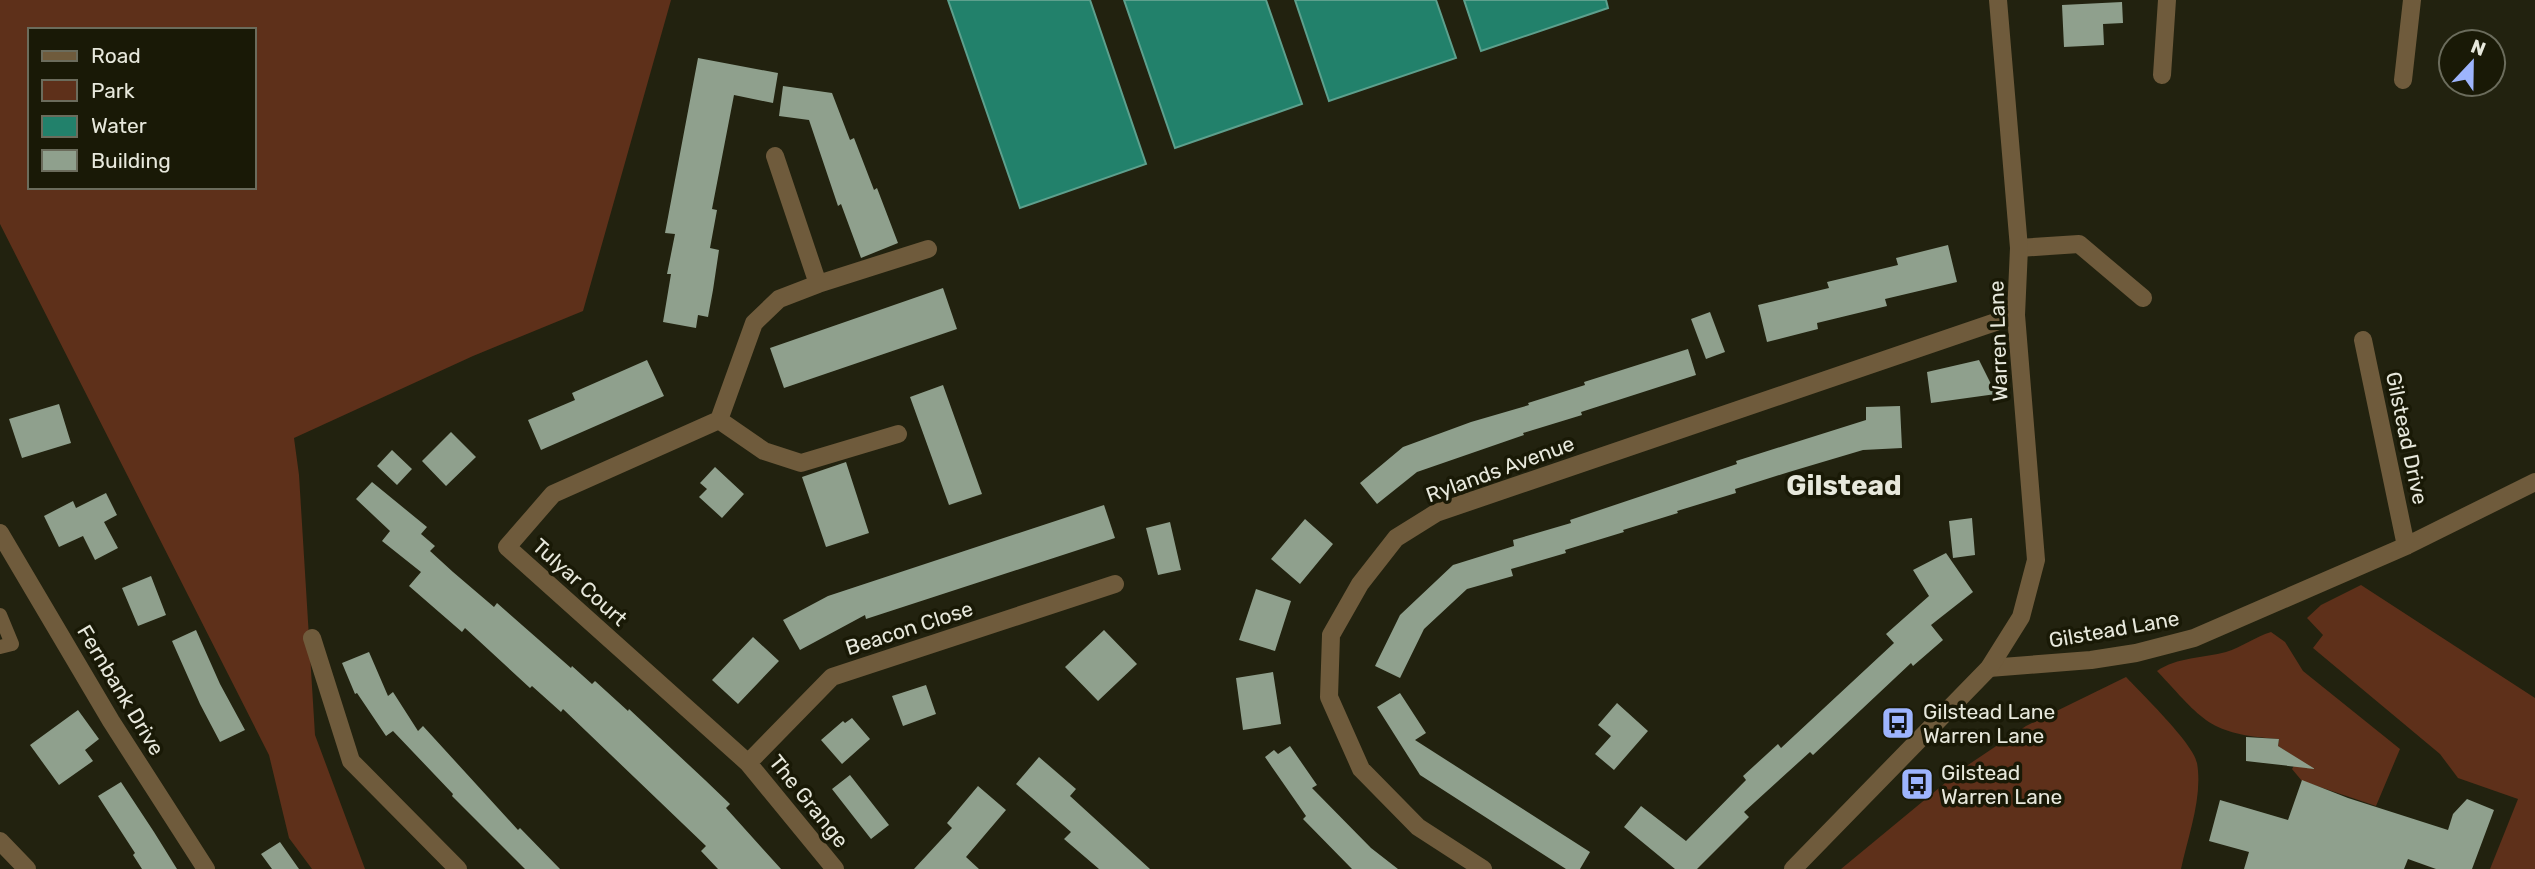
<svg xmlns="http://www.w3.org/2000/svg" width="2535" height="869" viewBox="0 0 2535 869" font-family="Rubik,sans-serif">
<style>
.green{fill:#5e301a;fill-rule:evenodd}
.water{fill:#22816b;stroke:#5da08d;stroke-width:2}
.building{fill:#8fa08d}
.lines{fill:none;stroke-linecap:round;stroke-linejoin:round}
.service{stroke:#6f5b3c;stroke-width:14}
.minor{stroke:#6f5b3c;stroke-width:18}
.tertiary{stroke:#6f5b3c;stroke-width:18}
.labels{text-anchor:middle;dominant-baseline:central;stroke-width:7;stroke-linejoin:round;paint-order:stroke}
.street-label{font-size:21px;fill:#e7e8dc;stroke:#191906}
.poi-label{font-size:21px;fill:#e7e8dc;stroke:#191906;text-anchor:start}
.district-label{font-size:28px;font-weight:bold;fill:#e7e8dc;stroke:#191906}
</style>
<rect width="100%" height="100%" fill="#22220f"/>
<!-- green -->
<path class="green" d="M 0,0 L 671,0 L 583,311 L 473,356 L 294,438 L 299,475 L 315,735 L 365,869 L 312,869 L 289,838 L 269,755 L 0,224 ZM 30,30 L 254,30 L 254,187 L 30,187 Z
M 2361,585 L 2535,698 L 2535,869 L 2490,869 L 2518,799 L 2458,778 L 2440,754 L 2313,648 L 2323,635 L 2307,618 L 2321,605 Z
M 2271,632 L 2285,642 L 2303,671 L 2400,749 L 2376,806 L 2302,781 L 2292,769 L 2298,759 L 2278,746 L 2279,739 C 2208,734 2204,721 2157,671 C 2177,657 2204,658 2226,652 C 2242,647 2255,637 2271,632 Z
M 2126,677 C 2141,693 2194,744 2197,763 C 2203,797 2188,836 2181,869 L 1841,869 L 1962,769 L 2026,726 Z"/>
<!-- water -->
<path class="water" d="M 948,0 L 1090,0 L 1146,164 L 1020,208 Z
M 1124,0 L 1266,0 L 1302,104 L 1175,148 Z
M 1295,0 L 1436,0 L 1456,58 L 1329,101 Z
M 1464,0 L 1606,0 L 1608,8 L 1481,51 Z"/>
<!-- building -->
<path class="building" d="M 2122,2 L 2123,23 L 2103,24 L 2104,45 L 2064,47 L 2062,5 Z
M 698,58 L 778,73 L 773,103 L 734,95 L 712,209 L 717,210 L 710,248 L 719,250 L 713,290 L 708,317 L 698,315 L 696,328 L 663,322 L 671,274 L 667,274 L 675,234 L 665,233 Z
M 783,86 L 832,93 L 850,140 L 854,138 L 874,190 L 877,188 L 898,243 L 861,258 L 841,204 L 838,206 L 809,120 L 779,116 Z
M 1948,245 L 1957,282 L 1885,299 L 1887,306 L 1817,323 L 1818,329 L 1767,342 L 1758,305 L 1829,288 L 1827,282 L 1898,265 L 1896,258 Z
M 943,288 L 957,329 L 784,388 L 770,348 Z
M 1710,312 L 1725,352 L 1706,359 L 1691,319 Z
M 1688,349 L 1696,375 L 1581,412 L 1582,415 L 1523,433 L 1524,435 L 1417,472 L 1377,504 L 1360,483 L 1403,447 L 1471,422 L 1529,405 L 1528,403 L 1585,385 L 1584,382 Z
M 647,360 L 664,396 L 541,450 L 528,420 L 575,400 L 572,393 Z
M 1979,360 L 1996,394 L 1931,403 L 1927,372 Z
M 943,385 L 982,494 L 949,505 L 910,397 Z
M 59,404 L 71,443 L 22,458 L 9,419 Z
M 1900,406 L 1902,448 L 1863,450 L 1789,472 L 1735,489 L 1736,493 L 1677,511 L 1678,513 L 1623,530 L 1624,532 L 1565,550 L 1566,553 L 1511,569 L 1513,576 L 1467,589 L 1424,629 L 1400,678 L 1375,666 L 1400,615 L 1453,565 L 1514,546 L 1513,540 L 1571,523 L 1570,520 L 1737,464 L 1736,461 L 1866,420 L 1866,407 Z
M 451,432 L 476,457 L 446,486 L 422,461 Z
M 392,450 L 412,469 L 397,485 L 377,466 Z
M 846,462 L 869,533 L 826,547 L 802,477 Z
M 715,467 L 744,494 L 722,518 L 699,497 L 707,489 L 700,483 Z
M 372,482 L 427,527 L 421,534 L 435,546 L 430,551 L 453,572 L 494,607 L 497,603 L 571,668 L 572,666 L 592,684 L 595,681 L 628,711 L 629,709 L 705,780 L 730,804 L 726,808 L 781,869 L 718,869 L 701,851 L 706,846 L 563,709 L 561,712 L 532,686 L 530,688 L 465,628 L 462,632 L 409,586 L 421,572 L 382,541 L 390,531 L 356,499 Z
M 106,493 L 117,515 L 104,522 L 118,548 L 95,560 L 83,536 L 59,547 L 44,516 L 73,501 L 76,508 Z
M 1104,505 L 1115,538 L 866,619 L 865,615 L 800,650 L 783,620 L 828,596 Z
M 1972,518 L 1975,555 L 1953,558 L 1949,521 Z
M 1305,519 L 1333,544 L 1300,584 L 1271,559 Z
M 1170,522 L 1181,570 L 1158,575 L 1146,528 Z
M 1946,553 L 1973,592 L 1931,625 L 1943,640 L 1913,666 L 1911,663 L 1813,755 L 1810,752 L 1744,812 L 1749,817 L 1697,869 L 1675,869 L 1624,827 L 1641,806 L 1686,841 L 1746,780 L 1743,776 L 1778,744 L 1781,748 L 1894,643 L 1886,634 L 1929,596 L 1913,570 Z
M 151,576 L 166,615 L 138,626 L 122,588 Z
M 1256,589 L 1291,601 L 1275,651 L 1239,640 Z
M 196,630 L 220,684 L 245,730 L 220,742 L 200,704 L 172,641 Z
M 1104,630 L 1137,664 L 1098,701 L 1065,667 Z
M 753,637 L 779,661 L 738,704 L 712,680 Z
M 369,652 L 388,696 L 393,692 L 418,731 L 423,726 L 518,830 L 520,828 L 560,869 L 525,869 L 452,796 L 453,794 L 393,731 L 386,736 L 357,693 L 355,694 L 342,663 Z
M 1273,672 L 1281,724 L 1243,730 L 1236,678 Z
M 926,685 L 936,714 L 903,726 L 892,696 Z
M 1400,693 L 1426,733 L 1415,740 L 1590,852 L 1580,869 L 1566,869 L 1420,775 L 1377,707 Z
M 1617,703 L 1648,731 L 1614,770 L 1595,754 L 1611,736 L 1598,725 Z
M 78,710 L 99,739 L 85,750 L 93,761 L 59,785 L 30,745 Z
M 852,718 L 870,739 L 842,764 L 821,740 L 843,721 L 845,723 Z
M 2246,737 L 2279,739 L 2278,746 L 2315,769 L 2246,761 Z
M 1290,746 L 1317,785 L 1312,788 L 1371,848 L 1398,869 L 1352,869 L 1303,819 L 1306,816 L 1265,757 L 1274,750 L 1278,754 Z
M 1039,757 L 1076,789 L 1070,796 L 1150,869 L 1099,869 L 1064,839 L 1071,832 L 1016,784 Z
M 850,775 L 889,825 L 871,839 L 832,789 Z
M 2302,780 L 2348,798 L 2448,830 L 2453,814 L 2467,799 L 2494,810 L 2472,869 L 2436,869 L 2408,859 L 2404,869 L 2244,869 L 2249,852 L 2209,841 L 2220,800 L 2288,820 Z
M 121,782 L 154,832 L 177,869 L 142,869 L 133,855 L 135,853 L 98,796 Z
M 978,786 L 1006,810 L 966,857 L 979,869 L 914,869 L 952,828 L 947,823 Z
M 280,842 L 299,869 L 272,869 L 261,854 Z"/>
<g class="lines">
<!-- service -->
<path class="service" d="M 0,615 L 12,644 L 0,647"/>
<!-- minor -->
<path class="minor" d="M 2162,75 L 2167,0
M 2403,80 L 2412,0
M 2019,248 L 2079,244 L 2143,298
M 818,284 L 928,249
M 2363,340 L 2406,546
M 719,420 L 754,323 L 779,299 L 818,284 L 775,156
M 0,533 L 111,721 L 206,869
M 312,638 L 351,761 L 458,869
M 1989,668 L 2091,660 L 2136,653 L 2194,638 L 2406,546 L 2535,482
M 748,763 L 832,677 L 1115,584
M 835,869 L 748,763 L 507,547 L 553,494 L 719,420 L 764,451 L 801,463 L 898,434
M 1483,869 L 1418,827 L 1361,769 L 1329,697 L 1331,635 L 1360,584 L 1396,538 L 1436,513 L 2016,315"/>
<!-- tertiary -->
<path class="tertiary" d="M 0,841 L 27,869
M 1793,869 L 1989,668 L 2021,617 L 2036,560 L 2016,315 L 2019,248 L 1998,0"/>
</g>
<!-- icons -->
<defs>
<symbol id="bus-square" viewBox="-11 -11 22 22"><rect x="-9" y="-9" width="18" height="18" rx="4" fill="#9db4fd" stroke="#191906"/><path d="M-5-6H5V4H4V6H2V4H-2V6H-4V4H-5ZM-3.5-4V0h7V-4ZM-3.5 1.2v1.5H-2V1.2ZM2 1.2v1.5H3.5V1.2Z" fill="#111"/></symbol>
</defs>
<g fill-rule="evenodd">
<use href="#bus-square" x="1879" y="704" width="38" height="38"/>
<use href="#bus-square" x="1898" y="765" width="38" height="38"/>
</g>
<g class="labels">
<!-- street labels -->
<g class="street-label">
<text transform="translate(1998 341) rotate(-92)">Warren Lane</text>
<text transform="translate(2407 438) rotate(78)">Gilstead Drive</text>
<text transform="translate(1500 469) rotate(-20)">Rylands Avenue</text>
<text transform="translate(580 582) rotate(42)">Tulyar Court</text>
<text transform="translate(909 628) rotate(-18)">Beacon Close</text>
<text transform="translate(2114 629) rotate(-10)">Gilstead Lane</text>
<text transform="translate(121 690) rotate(59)">Fernbank Drive</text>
<text transform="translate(809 801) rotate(51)">The Grange</text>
</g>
<!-- poi labels -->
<g class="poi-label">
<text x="1923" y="711">Gilstead Lane<tspan x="1923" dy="24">Warren Lane</tspan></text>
<text x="1941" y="772">Gilstead<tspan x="1941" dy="24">Warren Lane</tspan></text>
</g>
<!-- district labels -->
<g class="district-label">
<text x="1844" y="485">Gilstead</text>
</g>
</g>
<!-- legend -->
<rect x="28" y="28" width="228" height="161" fill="#191906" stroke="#6b6c5c" stroke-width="2"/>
<rect x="42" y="51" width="35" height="10" fill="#6f5b3c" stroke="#6b6c5c" stroke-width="2"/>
<text x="91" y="63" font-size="21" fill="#e7e8dc">Road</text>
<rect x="42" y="80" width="35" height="21" fill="#5e301a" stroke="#6b6c5c" stroke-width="2"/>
<text x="91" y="98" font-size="21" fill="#e7e8dc">Park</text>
<rect x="42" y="116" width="35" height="21" fill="#22816b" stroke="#6b6c5c" stroke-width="2"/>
<text x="91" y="133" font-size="21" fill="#e7e8dc">Water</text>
<rect x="42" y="150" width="35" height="21" fill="#8fa08d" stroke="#6b6c5c" stroke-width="2"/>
<text x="91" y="168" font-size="21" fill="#e7e8dc">Building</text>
<!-- north arrow -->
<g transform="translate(2472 63) rotate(22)"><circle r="33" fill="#191906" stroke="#6b6c5c" stroke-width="2"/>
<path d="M0-5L12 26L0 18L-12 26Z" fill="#9db4fd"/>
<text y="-10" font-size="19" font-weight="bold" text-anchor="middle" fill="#e7e8dc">N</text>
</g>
</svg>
